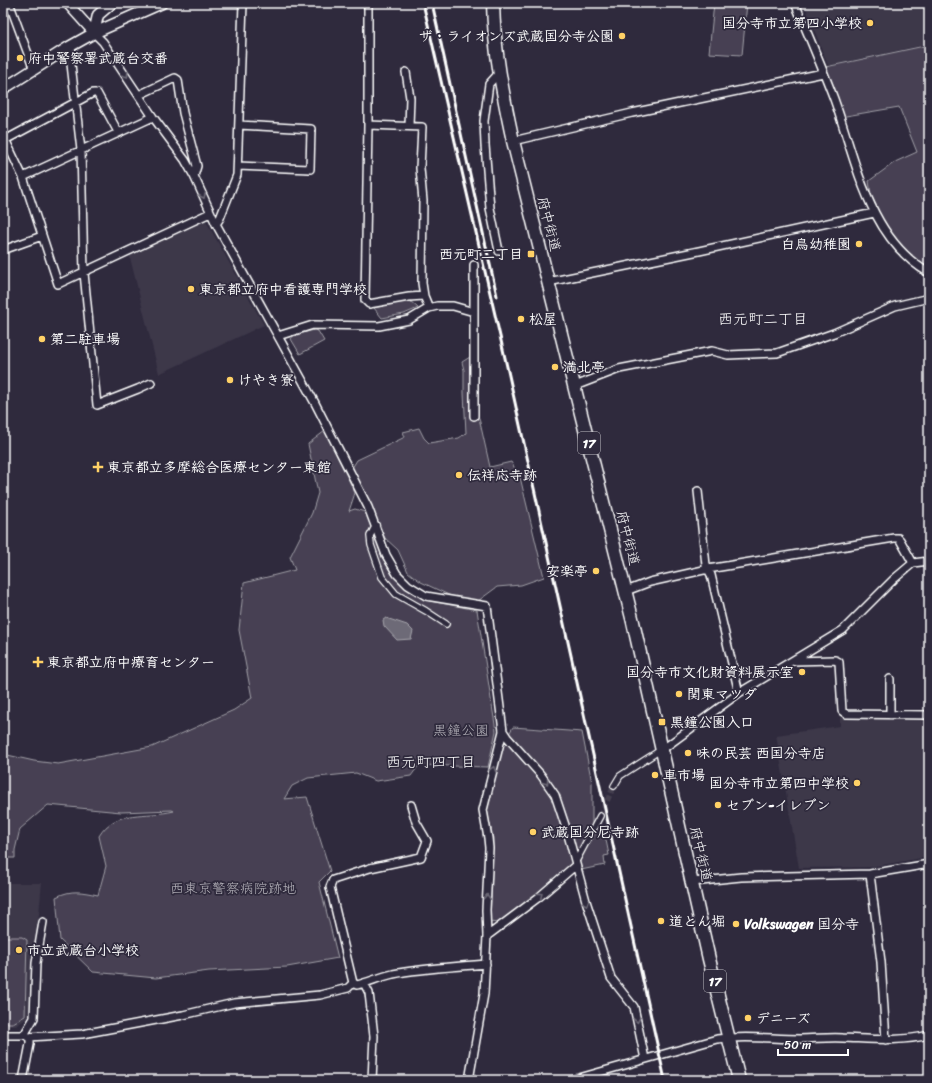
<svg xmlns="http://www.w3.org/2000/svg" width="932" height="1083" viewBox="0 0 932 1083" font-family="Sriracha,'Klee One',sans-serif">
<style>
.built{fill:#3c3749}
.green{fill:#464152;stroke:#a2a0a8}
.water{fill:#6d6a77;stroke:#a7a6ad}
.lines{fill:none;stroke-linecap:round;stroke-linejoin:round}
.pedestrian-tunnel{stroke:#443f50;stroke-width:5.5;stroke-dasharray:5.5 3;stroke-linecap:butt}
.pedestrian-casing{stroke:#fff;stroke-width:8}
.minor-casing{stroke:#fff;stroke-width:10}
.tertiary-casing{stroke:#fff;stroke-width:12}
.secondary-casing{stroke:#fff;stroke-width:13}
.primary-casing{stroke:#fff;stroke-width:15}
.pedestrian{stroke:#2f2a3d;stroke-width:5.5}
.minor{stroke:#2f2a3d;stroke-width:7}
.tertiary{stroke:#2f2a3d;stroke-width:9}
.secondary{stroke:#2f2a3d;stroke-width:10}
.primary{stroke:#2f2a3d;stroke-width:12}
.rail{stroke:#fff;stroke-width:3}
.oneway{stroke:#6d6a77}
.poi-dot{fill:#ffd166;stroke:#2f2a3d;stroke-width:1.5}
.labels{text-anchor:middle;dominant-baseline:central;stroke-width:3.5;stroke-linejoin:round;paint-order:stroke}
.shield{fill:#2f2a3d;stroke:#c1bfc5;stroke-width:1}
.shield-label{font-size:13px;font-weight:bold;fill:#fff}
.poi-label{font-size:14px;font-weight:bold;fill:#fff;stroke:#2f2a3d;text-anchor:start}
.street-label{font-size:14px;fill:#fff;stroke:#2f2a3d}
.park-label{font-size:14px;fill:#b5b3ba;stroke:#2f2a3d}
.neighbourhood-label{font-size:15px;fill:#fff;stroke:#2f2a3d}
</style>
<rect width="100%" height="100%" fill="#2f2a3d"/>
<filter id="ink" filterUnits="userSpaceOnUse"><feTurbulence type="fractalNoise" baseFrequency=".025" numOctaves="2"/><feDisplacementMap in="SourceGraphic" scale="8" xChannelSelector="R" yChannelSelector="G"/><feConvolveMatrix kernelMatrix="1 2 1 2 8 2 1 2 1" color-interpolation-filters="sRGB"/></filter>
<g filter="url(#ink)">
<!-- built -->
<path class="built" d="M 804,3 L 929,3 L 929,44 L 828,66 Z
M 205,219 L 264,325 L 159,374 L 129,254 Z
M 929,717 L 929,832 L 928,857 L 871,867 L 799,868 L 776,735 L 840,726 L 840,718 Z
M 3,883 L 42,883 L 29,1017 L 16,1026 L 3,1026 Z"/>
<!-- green -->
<path class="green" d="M 714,3 L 747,3 L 742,55 L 709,53 Z
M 929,45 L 929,273 L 908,258 L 874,213 L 869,181 L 895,162 L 917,152 L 899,107 L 840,117 L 821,68 Z
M 409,300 L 418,308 L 404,314 L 382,318 L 374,308 Z
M 314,330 L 318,331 L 324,341 L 300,354 L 291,339 L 293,336 Z
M 470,357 L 472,362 L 472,408 L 479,418 L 490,467 L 511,462 L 520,477 L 544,577 L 521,585 L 497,587 L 478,601 L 451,596 L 421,582 L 408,572 L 398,550 L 385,538 L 352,468 L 357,460 L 405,437 L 403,432 L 419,428 L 424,438 L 429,443 L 459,438 L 466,433 L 464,393 L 464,370 L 462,362 Z
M 325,431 L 355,493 L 349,511 L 355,509 L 368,513 L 382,557 L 392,575 L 407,589 L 425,600 L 477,610 L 496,731 L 488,767 L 419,765 L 411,776 L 376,781 L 356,773 L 308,778 L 292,786 L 284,799 L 307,797 L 330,871 L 319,882 L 338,958 L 287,967 L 209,971 L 156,978 L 93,972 L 60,940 L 56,897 C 72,889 82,892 98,895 L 106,866 L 99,836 C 116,808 146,818 174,811 L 172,810 L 121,812 L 48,805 L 20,829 L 15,850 L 15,858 L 3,858 L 3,754 L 34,761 L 58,764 L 152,747 L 234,710 L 252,698 L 239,630 L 244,583 L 295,570 L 290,557 L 312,513 L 318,493 L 308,444 Z
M 513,727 L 582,732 L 592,783 L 592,824 L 604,830 L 609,855 L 604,856 L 605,865 L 581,870 L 578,860 L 536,896 L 498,923 L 490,922 L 493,838 L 487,811 L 504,742 Z
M 3,937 L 22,937 L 27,940 L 25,1016 L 13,1023 L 3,1023 Z"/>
<!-- water -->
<path class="water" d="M 386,618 L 407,625 L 413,631 L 411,639 L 397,640 L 384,626 L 383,620 Z"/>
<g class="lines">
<!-- pedestrian-tunnel -->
<path class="pedestrian-tunnel" d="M 600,816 L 614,786"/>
<defs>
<path id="pedestrian" d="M 376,525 L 370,536 L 371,545 L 382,577 L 396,594 L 426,611 L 446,624
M 614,786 L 620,776 L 662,749
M 575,863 L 600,816"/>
<path id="minor" d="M 368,3 L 368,125 L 365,300 L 369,304 L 409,297 L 424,296
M 795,3 C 808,35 822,67 834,99 C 856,160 868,238 929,273
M 3,6 L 10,5 L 34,70
M 94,33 L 103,42 L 153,117 L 185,160 L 194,176 L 216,224 L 315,403 L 368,507 L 386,555 L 397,574 L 408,585 L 426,596 L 487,606 L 503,731 L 483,810 L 488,838 L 489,848 L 486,910 L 487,936 L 484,994 L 469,1080
M 69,47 L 81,150 L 84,273 L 97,405 L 138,389 L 151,383
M 406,72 L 410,98 L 409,126
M 139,95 L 175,78 L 178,80 L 183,113 L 197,166 L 194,176
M 368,125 L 422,127 L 420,168 L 423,201 L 422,283 L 424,296 L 429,308
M 3,135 L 23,177 L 58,284 L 210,213
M 5,140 L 93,93 L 97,93 L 118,132
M 513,141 L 632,113 L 823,73
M 238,166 L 310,169 L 311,129 L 239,125
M 23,177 L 153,117
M 216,224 L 220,218 L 237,175 L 243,3
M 3,250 L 42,236
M 499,251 L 490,208 L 485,145 L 484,121 L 489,84 L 499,73
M 548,282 L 699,251 L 874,213
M 278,336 L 313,325 L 379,326 L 409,320 L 429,308 L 437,306 L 453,306 L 474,312
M 575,386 L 619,369 L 712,351 L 728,355 L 777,353 L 834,333 L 895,306 L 929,298
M 474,416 L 474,265
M 698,491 L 706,565 L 711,575 L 739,693
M 626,591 L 650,582 L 708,569 L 894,538 L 898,538 L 900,540 L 913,563
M 793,661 L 835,660 L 839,662 L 842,711 L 846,714 L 929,715
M 890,679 L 890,715
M 503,731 L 507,737 L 541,775 L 555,795 L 567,831 L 586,901 L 611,978 L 634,1007 L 645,1059
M 663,749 L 739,693 L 843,630 L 894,579 L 913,563 L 929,561
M 870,874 L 881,962 L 886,1040
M 692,882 L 741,877 L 870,874 L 929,864
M 487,936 L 539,897 L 576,865
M 353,983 L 330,887 L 333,880 L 370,868 L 421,857 L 427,841 L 416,822 L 411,805
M 364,983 L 369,993 L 374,1036 L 372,1080
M 3,1035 L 24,1035
M 24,1035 L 34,1018 L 36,963 L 43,922
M 28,1037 L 82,1034 L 183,1015 L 234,1003 L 320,995 L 348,988 L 353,983 L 357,985 C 369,982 380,977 393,974 C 423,968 455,967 486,964
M 23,1080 L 30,1044 L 30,1039 L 26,1035
M 572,1080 L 717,1039 C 745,1035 772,1039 800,1039 C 814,1039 829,1037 843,1038 C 872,1039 900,1042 929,1035"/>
<path id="tertiary" d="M 67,3 L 94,33"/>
<path id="secondary" d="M 94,33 L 98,15 L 112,3
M 3,89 L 69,47 L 94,33 L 162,3"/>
<path id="primary" d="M 493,3 C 494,50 503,95 513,141 L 633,622 L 709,959 L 739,1080"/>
</defs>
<!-- pedestrian casing -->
<use href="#pedestrian" class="pedestrian-casing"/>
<!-- minor casing -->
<use href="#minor" class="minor-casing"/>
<!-- tertiary casing -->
<use href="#tertiary" class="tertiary-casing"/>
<!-- secondary casing -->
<use href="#secondary" class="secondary-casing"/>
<!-- primary casing -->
<use href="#primary" class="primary-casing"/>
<!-- pedestrian -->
<use href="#pedestrian" class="pedestrian"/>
<!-- minor -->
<use href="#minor" class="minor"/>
<!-- tertiary -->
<use href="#tertiary" class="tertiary"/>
<!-- secondary -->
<use href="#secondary" class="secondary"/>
<!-- primary -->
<use href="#primary" class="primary"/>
<!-- rail -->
<path class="rail" d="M 423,3 L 508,371 L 665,1080
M 432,3 L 497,296"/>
</g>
<!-- one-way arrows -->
<defs><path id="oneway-chevron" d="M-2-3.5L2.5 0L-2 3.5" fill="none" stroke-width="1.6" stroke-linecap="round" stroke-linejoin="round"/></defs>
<g class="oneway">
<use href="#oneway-chevron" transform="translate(126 75) rotate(56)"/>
<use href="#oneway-chevron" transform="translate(203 196) rotate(67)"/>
<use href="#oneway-chevron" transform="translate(493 769) rotate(-75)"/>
<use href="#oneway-chevron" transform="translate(546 782) rotate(54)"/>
<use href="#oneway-chevron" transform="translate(540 895) rotate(-39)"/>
<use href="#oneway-chevron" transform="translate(487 897) rotate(-87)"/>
<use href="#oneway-chevron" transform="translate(586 903) rotate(73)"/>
<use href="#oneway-chevron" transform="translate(637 1020) rotate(79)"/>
</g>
</g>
<!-- markers -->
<g class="poi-dot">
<circle cx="870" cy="23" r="4"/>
<circle cx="622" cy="36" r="4"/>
<circle cx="20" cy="58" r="4"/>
<circle cx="859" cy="244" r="4"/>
<rect x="527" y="250" width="8" height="8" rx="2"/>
<circle cx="191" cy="289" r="4"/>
<circle cx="521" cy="319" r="4"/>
<circle cx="42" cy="339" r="4"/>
<circle cx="555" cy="367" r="4"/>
<circle cx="230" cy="380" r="4"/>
<path d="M96 461h4v4h4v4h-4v4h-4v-4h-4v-4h4z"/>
<circle cx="459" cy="475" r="4"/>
<circle cx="596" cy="571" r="4"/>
<path d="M36 656h4v4h4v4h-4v4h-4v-4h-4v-4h4z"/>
<circle cx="802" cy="672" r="4"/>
<circle cx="679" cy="694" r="4"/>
<rect x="658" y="718" width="8" height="8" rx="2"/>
<circle cx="688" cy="753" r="4"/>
<circle cx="655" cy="775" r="4"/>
<circle cx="857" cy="783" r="4"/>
<circle cx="718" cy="805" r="4"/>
<circle cx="533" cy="832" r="4"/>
<circle cx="661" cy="921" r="4"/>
<circle cx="736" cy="924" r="4"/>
<circle cx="19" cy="950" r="4"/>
<circle cx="748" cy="1018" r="4"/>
</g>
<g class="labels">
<!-- shield labels -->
<g class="shield">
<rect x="578" y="432" width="22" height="22" rx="3"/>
<rect x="704" y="970" width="22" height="22" rx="3"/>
</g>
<g class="shield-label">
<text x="589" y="443">17</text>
<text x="715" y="981">17</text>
</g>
<!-- poi labels -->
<g class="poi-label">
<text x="862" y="23" text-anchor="end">国分寺市立第四小学校</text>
<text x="614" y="36" text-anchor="end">ザ・ライオンズ武蔵国分寺公園</text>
<text x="28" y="58">府中警察署武蔵台交番</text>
<text x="851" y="244" text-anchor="end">白鳥幼稚園</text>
<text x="523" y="254" text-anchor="end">西元町二丁目</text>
<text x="199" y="289">東京都立府中看護専門学校</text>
<text x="529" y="319">松屋</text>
<text x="50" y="339">第二駐車場</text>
<text x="563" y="367">満北亭</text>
<text x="238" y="380">けやき寮</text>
<text x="107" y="467">東京都立多摩総合医療センター東館</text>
<text x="467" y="475">伝祥応寺跡</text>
<text x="588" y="571" text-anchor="end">安楽亭</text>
<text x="47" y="662">東京都立府中療育センター</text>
<text x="794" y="672" text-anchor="end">国分寺市文化財資料展示室</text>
<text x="687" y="694">関東マツダ</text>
<text x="670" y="722">黒鐘公園入口</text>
<text x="696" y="753">味の民芸 西国分寺店</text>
<text x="663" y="775">車市場</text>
<text x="849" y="783" text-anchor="end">国分寺市立第四中学校</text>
<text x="726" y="805">セブン-イレブン</text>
<text x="541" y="832">武蔵国分尼寺跡</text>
<text x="669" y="921">道とん堀</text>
<text x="744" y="924">Volkswagen 国分寺</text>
<text x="27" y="950">市立武蔵台小学校</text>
<text x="756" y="1018">デニーズ</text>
</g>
<!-- street labels -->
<g class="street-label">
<text transform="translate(549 224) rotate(76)">府中街道</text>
<text transform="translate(628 538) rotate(76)">府中街道</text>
<text transform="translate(701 854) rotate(77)">府中街道</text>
</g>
<!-- park labels -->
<g class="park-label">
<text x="461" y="730">黒鐘公園</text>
<text x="233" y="888">西東京警察病院跡地</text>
</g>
<!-- neighbourhood labels -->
<g class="neighbourhood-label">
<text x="763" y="319">西元町二丁目</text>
<text x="431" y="762">西元町四丁目</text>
</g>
</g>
<!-- margin -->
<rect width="932" height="1083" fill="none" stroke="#2f2a3d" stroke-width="16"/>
<rect x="8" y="8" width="916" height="1067" fill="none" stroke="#fff" stroke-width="1.5" filter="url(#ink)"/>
<!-- scale -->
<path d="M778 1049v6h70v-6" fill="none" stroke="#ffffff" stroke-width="2"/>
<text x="784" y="1049" font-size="12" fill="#ffffff" stroke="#2f2a3d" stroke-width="3" paint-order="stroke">50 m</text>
</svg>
